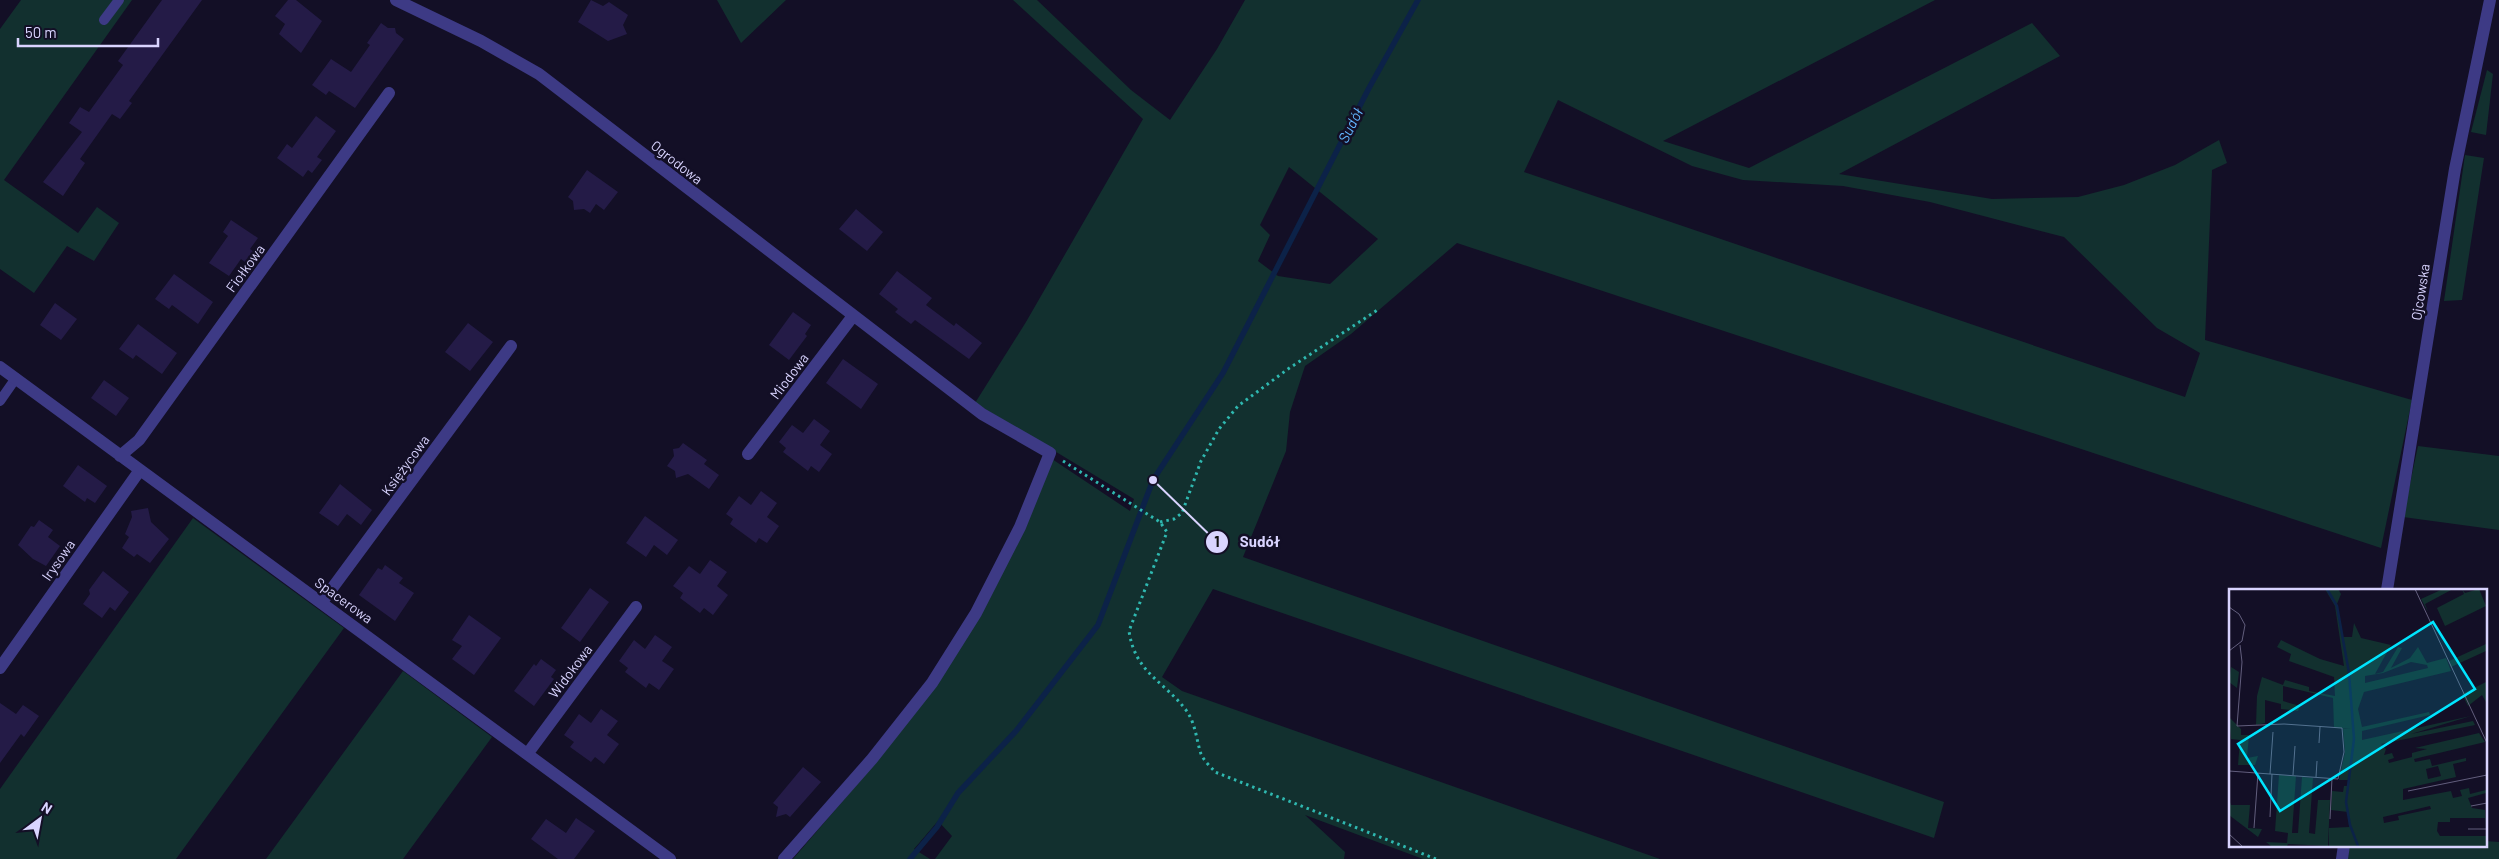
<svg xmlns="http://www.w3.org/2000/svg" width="2499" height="859" viewBox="0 0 2499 859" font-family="Barlow,sans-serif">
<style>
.green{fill:#12302f;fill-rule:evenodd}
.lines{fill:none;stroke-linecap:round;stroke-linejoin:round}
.stream{stroke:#0c2248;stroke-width:5.5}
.building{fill:#241b47}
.path{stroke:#2fb8b0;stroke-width:3;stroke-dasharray:2.5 4;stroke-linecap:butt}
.lane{stroke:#3d3a85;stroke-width:10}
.street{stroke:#3d3a85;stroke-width:12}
.labels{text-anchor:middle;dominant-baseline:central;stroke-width:5;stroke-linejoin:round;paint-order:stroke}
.street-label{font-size:14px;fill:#d9d4ff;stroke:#130f26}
.water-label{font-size:15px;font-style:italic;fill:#62b6ff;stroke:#130f26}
.inset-river{fill:none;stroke:#0c2248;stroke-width:2.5}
.inset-road{fill:none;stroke:#625e7d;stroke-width:1}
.view{fill:#00e5ff;fill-opacity:0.15;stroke:#00e5ff;stroke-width:2.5}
.inset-edge{fill:none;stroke:#d9d4ff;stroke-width:2.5}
.leader{fill:none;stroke:#d9d4ff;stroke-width:2}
.callout-dot{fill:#d9d4ff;stroke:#130f26;stroke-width:2}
.mark-label{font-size:15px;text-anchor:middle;font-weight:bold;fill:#111}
.callout-label{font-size:15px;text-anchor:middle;font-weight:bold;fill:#d9d4ff;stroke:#130f26;stroke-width:5;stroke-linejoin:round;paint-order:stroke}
</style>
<rect width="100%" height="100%" fill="#130f26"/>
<!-- green -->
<path class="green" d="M 21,0 L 132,0 L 4,180 L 78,233 L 97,207 L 119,223 L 94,261 L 67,246 L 34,293 L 0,269 L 0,29 Z
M 717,0 L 786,0 L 741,43 Z
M 1013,0 L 1037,0 L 1131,90 L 1170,120 L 1217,49 L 1245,0 L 1935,0 L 1663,141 L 1749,168 L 2032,23 L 2060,56 L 1839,174 L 1992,199 L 2078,197 L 2124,185 L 2175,165 L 2219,140 L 2227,163 L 2212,170 L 2205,340 L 2412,400 L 2381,548 L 1457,243 L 1351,334 L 1305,366 L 1290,412 L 1286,451 L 1243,557 L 1944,802 L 1934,838 L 1213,589 L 1162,677 L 1182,691 L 1660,859 L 1423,859 L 1305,815 L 1345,852 L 1344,859 L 935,859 L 952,836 L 938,821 L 914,849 L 930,859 L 793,859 L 871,768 L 934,687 L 1052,459 L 1130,511 L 1134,499 L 975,403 L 1026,322 L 1143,119 ZM 1558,100 L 1692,166 L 1743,180 L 1843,186 L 1930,202 L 2064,237 L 2157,328 L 2200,353 L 2185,397 L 1524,172 ZM 1289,167 L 1378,239 L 1330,284 L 1278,276 L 1258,261 L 1270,235 L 1260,225 Z
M 2487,70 L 2493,74 L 2486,135 L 2471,132 Z
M 2465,155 L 2484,158 L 2462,300 L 2444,301 Z
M 2418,446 L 2499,456 L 2499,530 L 2403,517 Z
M 193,518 L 344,628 L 176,859 L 0,859 L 0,789 Z
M 403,671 L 492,737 L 403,859 L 266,859 Z
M 2485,841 L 2499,842 L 2499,859 L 2348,859 L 2349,845 L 2485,845 Z"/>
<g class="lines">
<!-- stream -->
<path class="stream" d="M 910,859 L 937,827 L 958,793 L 1016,731 L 1098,625 L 1153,480 L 1223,373 L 1369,88 L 1418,0"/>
</g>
<!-- building -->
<path class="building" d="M 162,0 L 202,0 L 129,101 L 132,103 L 120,119 L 112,114 L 80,159 L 85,163 L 63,196 L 43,182 L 82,132 L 69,123 L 80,107 L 89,112 L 123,65 L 118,61 Z
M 288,0 L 296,0 L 322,21 L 301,53 L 279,34 L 285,24 L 275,16 Z
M 591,0 L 603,6 L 609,2 L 628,15 L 623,25 L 627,34 L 608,41 L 578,22 Z
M 381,23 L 388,28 L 395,28 L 396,33 L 404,39 L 355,108 L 329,91 L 326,95 L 312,85 L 331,59 L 351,72 L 370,45 L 367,43 Z
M 316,116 L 336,131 L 317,157 L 322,160 L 312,173 L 308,170 L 303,177 L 277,158 L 287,144 L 292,148 Z
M 587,170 L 618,192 L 604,210 L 596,204 L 590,213 L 584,209 L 574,210 L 573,201 L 568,197 Z
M 856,209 L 883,232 L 867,251 L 839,229 Z
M 231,220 L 258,238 L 250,249 L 261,257 L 253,268 L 241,259 L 229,276 L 209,263 L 228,236 L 223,232 Z
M 897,271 L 932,298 L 926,305 L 954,326 L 956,323 L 982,343 L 969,359 L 915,320 L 911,324 L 895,312 L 898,309 L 879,294 Z
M 174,274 L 213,302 L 198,324 L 172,305 L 169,309 L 155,299 Z
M 55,303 L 77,319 L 61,340 L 40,325 Z
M 793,312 L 811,325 L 805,334 L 807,336 L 789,360 L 769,345 Z
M 468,323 L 493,342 L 470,371 L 445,352 Z
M 138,324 L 177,353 L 162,374 L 136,355 L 133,359 L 119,349 Z
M 843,359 L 878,384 L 861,409 L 826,383 Z
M 104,380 L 129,398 L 116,416 L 91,398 Z
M 814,419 L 830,431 L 820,445 L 832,454 L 819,472 L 811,466 L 808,471 L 783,452 L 786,448 L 779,442 L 792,425 L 803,433 Z
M 683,443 L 707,460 L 704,464 L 719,475 L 709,489 L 688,474 L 676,478 L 675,471 L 667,466 L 674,456 L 673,449 L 679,448 Z
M 78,465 L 107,486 L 95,503 L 87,498 L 85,502 L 63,486 Z
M 340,484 L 372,510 L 361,525 L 347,514 L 338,526 L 319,513 Z
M 761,491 L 777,503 L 767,517 L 779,526 L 767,543 L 759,538 L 756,543 L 730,524 L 733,519 L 726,514 L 739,496 L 751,505 Z
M 148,508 L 151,522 L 169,539 L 150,563 L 137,554 L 134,557 L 122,548 L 129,537 L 125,534 L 132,517 L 131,511 Z
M 645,516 L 678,540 L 667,555 L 654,545 L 646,557 L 626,543 Z
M 39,520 L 53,530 L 48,537 L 60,546 L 46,566 L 33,559 L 18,545 L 31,526 L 34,527 Z
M 710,560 L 727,572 L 717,586 L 728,595 L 713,615 L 704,608 L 700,613 L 680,598 L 683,593 L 673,586 L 689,566 L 700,574 Z
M 385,565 L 403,578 L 399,583 L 414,593 L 395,621 L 359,595 L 378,568 L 382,570 Z
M 103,571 L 129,592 L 115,611 L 110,607 L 102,618 L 83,604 L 90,594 L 89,590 Z
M 590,588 L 609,602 L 580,642 L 561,628 Z
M 469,615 L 501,638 L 474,675 L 452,659 L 462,646 L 452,640 Z
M 655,635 L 672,647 L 662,661 L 674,669 L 659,690 L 649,683 L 646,688 L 625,672 L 628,668 L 619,661 L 634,640 L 645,649 Z
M 541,659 L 556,670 L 551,677 L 554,679 L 534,706 L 514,691 L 534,664 L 536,666 Z
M 0,703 L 16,714 L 23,705 L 39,716 L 24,737 L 21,734 L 0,763 Z
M 601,709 L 618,721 L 607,735 L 619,744 L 604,764 L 595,757 L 591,762 L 570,747 L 574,742 L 564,735 L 579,714 L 591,723 Z
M 803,767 L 821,782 L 790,817 L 786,814 L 776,817 L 778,807 L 773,803 Z
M 576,818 L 595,831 L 574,859 L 558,859 L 531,839 L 546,819 L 566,833 Z"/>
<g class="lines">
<!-- path -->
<path class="path" d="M 1063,461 L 1160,522 L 1167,532 L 1129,631 C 1135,673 1164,681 1186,710 C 1196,724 1196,739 1201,754 C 1204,761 1211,767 1215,772 L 1436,859
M 1160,522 L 1174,519 L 1182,513 L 1201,461 L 1219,429 L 1238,406 L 1288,369 L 1379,309"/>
<!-- lane -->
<path class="lane" d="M 104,20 L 119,0
M 0,401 L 16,378"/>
<!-- street -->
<path class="street" d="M 396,0 L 481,41 L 539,74 L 982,414 L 1050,453 L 1020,527 L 976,613 L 932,683 L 872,759 L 784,859
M 0,367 L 670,859
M 748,454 L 853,316
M 120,456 L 139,440 L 389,93
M 2387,590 L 2455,169 L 2490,0
M 322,602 L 511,346
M 0,668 L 140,470
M 528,753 L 636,607
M 2342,859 L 2344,845"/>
</g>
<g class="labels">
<!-- street labels -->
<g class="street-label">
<text transform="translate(677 162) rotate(38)">Ogrodowa</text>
<text transform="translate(245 268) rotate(-54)">Fiołkowa</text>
<text transform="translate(2420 292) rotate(-81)">Ojcowska</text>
<text transform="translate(789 376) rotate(-53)">Miodowa</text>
<text transform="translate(405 465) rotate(-54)">Księżycowa</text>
<text transform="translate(58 560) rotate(-55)">Irysowa</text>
<text transform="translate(344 600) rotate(36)">Spacerowa</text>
<text transform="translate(570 671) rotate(-53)">Widokowa</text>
</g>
<!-- water labels -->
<g class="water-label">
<text transform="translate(1350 125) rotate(-63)">Sudół</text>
</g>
</g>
<!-- overview -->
<g transform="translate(2229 589)">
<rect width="258" height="258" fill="#130f26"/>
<path d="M 96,0 L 109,0 L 112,5 L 108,15 L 114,48 L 123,48 L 125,34 L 132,49 L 162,56 L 146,85 L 154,83 L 169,58 L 173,59 L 162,79 L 181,69 L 189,58 L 198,74 L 217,69 L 222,82 L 135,103 L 129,120 L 133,138 L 200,123 L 201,126 L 133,142 L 133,151 L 242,127 L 182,145 L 244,132 L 246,136 L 152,155 L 157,160 L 155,166 L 163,164 L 165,169 L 159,171 L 160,174 L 183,168 L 183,164 L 198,160 L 186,159 L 250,144 L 256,153 L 185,170 L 186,173 L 201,170 L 203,177 L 237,169 L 237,172 L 224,175 L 227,188 L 174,200 L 174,211 L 222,202 L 224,209 L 233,207 L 231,201 L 240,199 L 241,205 L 257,201 L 257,204 L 239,209 L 243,219 L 256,221 L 257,239 L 256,229 L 221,229 L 221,233 L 209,233 L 208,242 L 211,247 L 257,247 L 257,257 L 100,257 L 100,239 L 120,238 L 119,223 L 102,221 L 103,202 L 114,203 L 115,197 L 119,197 L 119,191 L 110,191 L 116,163 L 114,140 L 122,140 L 105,139 L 104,109 L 54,97 L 54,112 L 71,117 L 69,122 L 52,120 L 52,115 L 36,111 L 36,134 L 27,136 L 28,107 L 33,88 L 54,96 L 56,91 L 80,98 L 80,102 L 106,107 L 105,88 L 60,72 L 62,65 L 48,58 L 52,51 L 91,70 L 115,77 L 106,17 ZM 182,73 L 198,76 L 199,79 L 136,94 L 136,87 L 154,84 ZM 209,177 L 212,187 L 199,190 L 197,180 ZM 201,217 L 202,220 L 169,227 L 170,231 L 155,234 L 154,228 ZM 214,0 L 224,0 L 196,15 L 199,23 L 192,10 ZM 233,0 L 236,4 L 250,0 L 257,17 L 216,37 L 208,19 L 235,5 ZM 257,55 L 257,62 L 222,78 L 220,72 ZM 2,78 L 10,83 L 8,99 L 0,93 ZM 257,93 L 257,113 L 253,106 L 239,117 L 233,105 ZM 0,128 L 12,140 L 12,146 L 20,146 L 18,169 L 29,167 L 26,176 L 9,176 L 11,151 L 2,150 ZM 50,186 L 67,187 L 63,244 L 69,244 L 73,188 L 84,189 L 80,244 L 86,245 L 89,211 L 101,211 L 99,257 L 59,255 L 58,257 L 42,257 L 37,253 L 58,254 L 59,244 L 46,242 ZM 0,210 L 2,216 L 21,216 L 19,239 L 33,240 L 29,248 L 0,226 Z" fill="#12302f" fill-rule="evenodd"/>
<path class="inset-river" d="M 98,0 L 108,17 L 120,84 L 125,150 L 117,213 L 121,236 L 129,257"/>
<path class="inset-road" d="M 186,0 L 258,154M 0,18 L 10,25 L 16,36 L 13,52 L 0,62M 90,154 L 91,138M 0,182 L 109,190 L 115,163 L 113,139 L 55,135 L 8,137 L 13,73 L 11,56M 41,185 L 44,143M 64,186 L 66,157M 87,188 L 88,172M 179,202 L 258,186M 242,217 L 258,214M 41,228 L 43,185M 101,230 L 103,189M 25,239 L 29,184M 239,240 L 258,240M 0,245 L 13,257"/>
<path class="view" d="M 204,33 L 246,100 L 51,222 L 9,155 Z"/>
<rect width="258" height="258" class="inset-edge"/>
</g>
<!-- callouts -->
<path class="leader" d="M1153 480L1217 542"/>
<g class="callout-dot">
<circle cx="1153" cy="480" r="5"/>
<circle cx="1217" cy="542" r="12"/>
</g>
<g class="mark-label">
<text x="1217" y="547">1</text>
</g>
<g class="callout-label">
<text x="1260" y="547">Sudół</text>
</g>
<!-- north arrow -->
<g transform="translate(40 819) rotate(32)" stroke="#130f26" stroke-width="4" paint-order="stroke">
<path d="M0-4L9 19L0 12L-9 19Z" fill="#d9d4ff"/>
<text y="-8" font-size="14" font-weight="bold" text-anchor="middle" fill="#d9d4ff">N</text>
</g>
<!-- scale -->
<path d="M18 38v8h140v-8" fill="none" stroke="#d9d4ff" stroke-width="2.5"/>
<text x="25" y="38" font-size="15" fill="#d9d4ff" stroke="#130f26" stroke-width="4" paint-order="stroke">50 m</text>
</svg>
